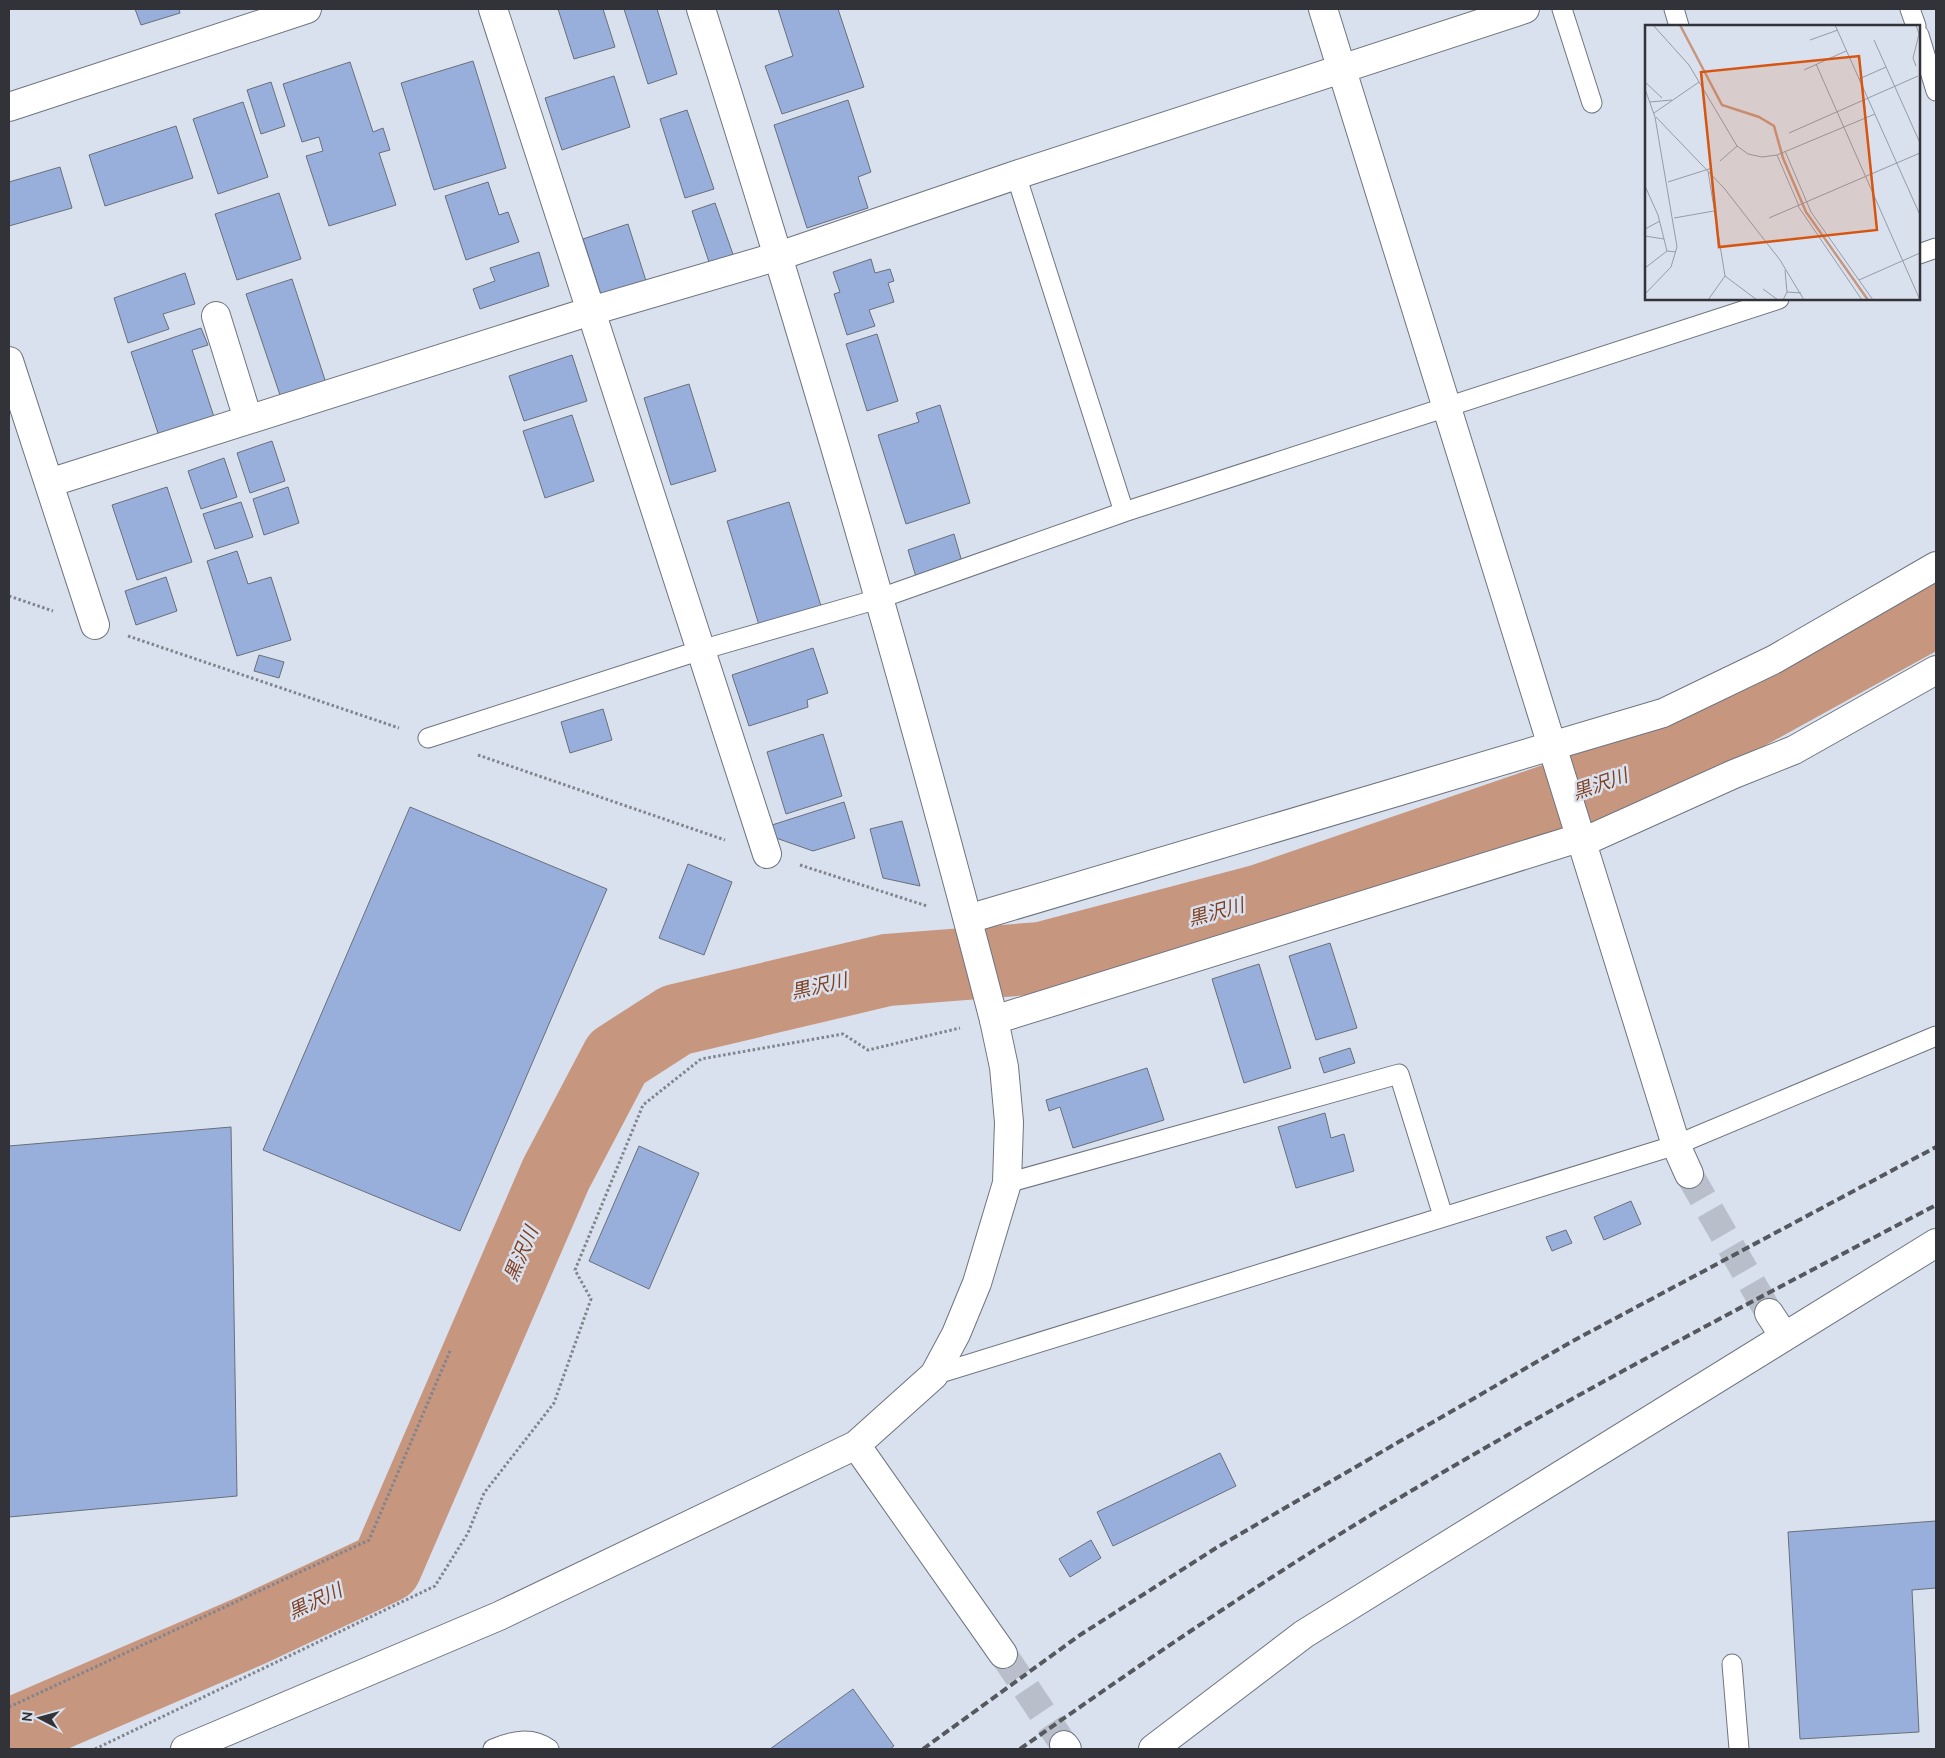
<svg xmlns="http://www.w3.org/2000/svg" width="1945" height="1758" viewBox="0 0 1945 1758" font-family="Cabin,'Noto Sans JP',sans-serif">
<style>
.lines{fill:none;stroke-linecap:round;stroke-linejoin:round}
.river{stroke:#c7967f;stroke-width:72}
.building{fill:#99afdb;stroke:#696f7a}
.street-tunnel{stroke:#b8beca;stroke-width:28;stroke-dasharray:28 14;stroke-linecap:butt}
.lane-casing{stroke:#6e747f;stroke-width:21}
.street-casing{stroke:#6e747f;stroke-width:30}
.secondary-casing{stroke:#6e747f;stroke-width:30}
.path{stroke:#7f848d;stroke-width:3;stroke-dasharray:2.5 2.5;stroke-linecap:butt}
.lane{stroke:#fff;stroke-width:19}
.street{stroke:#fff;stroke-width:28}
.secondary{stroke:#fff;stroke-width:28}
.rail{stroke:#55595f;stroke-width:4;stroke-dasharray:8 4;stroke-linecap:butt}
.labels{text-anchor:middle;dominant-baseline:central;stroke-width:5;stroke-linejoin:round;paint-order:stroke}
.water-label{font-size:19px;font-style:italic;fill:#804122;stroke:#dae1ee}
.inset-river{fill:none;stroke:#c7967f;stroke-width:2.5}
.inset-road{fill:none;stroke:#969ba5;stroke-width:1}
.view{fill:#d65510;fill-opacity:0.15;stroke:#d65510;stroke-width:2.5}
.inset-edge{fill:none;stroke:#313338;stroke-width:2.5}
</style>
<rect width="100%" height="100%" fill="#dae1ee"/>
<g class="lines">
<!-- river -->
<path class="river" d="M 9,1735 L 252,1630 L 386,1567 L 556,1174 L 617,1058 L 676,1020 L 887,970 L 1041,958 L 1261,900 L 1659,763 L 1936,610"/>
</g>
<!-- building -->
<path class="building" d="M 135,9 L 179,9 L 180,13 L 141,25 Z
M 558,9 L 603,9 L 615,47 L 574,59 Z
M 624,9 L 657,9 L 677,74 L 648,84 Z
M 778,9 L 838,9 L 864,87 L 782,114 L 765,66 L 793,56 Z
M 473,61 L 506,168 L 434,190 L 401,83 Z
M 350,62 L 373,132 L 383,128 L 390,150 L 379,153 L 396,205 L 329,226 L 306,156 L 323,151 L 319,137 L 302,142 L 283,84 Z
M 614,76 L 630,127 L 562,150 L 545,98 Z
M 271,82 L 285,126 L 261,134 L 247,90 Z
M 848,100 L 871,172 L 858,177 L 868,208 L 807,228 L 774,125 Z
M 243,102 L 268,177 L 218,194 L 193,119 Z
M 687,110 L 714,189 L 685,198 L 660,119 Z
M 176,126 L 193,178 L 105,206 L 89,155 Z
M 60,167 L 72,208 L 9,226 L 9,182 Z
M 488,182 L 499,215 L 508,212 L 519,242 L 466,260 L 445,196 Z
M 279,193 L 301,259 L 237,280 L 215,214 Z
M 715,203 L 735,260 L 711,268 L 692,211 Z
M 628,224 L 647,284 L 602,298 L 583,239 Z
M 539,252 L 549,286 L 480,309 L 473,289 L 495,281 L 490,268 Z
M 871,259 L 875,273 L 890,269 L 894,281 L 888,283 L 894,302 L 869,310 L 875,326 L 847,335 L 834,294 L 840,292 L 833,272 Z
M 185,273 L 195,304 L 163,314 L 169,329 L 128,343 L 114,298 Z
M 292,279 L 326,383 L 281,398 L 246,294 Z
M 201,328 L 208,345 L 192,350 L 215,420 L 160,439 L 131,352 Z
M 877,334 L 898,401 L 867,411 L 846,344 Z
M 572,355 L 587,401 L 524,421 L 509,376 Z
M 689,384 L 716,471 L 671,485 L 644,398 Z
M 940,405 L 970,503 L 906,524 L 878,435 L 919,422 L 916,413 Z
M 572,415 L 594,481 L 545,498 L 523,431 Z
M 272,441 L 285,481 L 250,493 L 237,453 Z
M 224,458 L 237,497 L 201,509 L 188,471 Z
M 167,487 L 192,562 L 137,580 L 112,505 Z
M 288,487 L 299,523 L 264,535 L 253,499 Z
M 241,502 L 253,537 L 215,549 L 203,514 Z
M 789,502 L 821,606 L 759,625 L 727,521 Z
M 954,534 L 962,562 L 916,577 L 908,550 Z
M 237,551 L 248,584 L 271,577 L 291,640 L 237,656 L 207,561 Z
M 166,577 L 177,611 L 136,625 L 125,591 Z
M 813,648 L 828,693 L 807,700 L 808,707 L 749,726 L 732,675 Z
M 259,655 L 284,662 L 279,678 L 254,671 Z
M 603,709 L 612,740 L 570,753 L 561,722 Z
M 823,734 L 842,796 L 786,814 L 767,752 Z
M 844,802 L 855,838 L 813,851 L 776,838 L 772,825 Z
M 410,807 L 607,889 L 460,1231 L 263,1150 Z
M 902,821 L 920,886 L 883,878 L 870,829 Z
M 688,864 L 732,882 L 704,955 L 659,938 Z
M 1330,943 L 1357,1028 L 1316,1040 L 1289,956 Z
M 1259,964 L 1291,1068 L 1244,1083 L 1212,979 Z
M 1350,1048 L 1355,1063 L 1324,1073 L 1319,1058 Z
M 1147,1068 L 1164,1120 L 1073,1148 L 1060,1107 L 1049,1111 L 1046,1100 Z
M 1325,1113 L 1331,1138 L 1344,1134 L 1354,1171 L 1296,1188 L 1278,1127 Z
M 231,1127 L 237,1496 L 9,1517 L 9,1146 Z
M 639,1146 L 699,1173 L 649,1289 L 589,1261 Z
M 1631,1201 L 1641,1224 L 1604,1240 L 1594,1217 Z
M 1566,1230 L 1572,1243 L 1552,1251 L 1546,1237 Z
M 1220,1453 L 1236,1486 L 1113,1546 L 1097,1512 Z
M 1936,1521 L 1936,1588 L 1912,1590 L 1919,1732 L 1800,1739 L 1788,1532 Z
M 1091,1540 L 1101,1558 L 1070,1577 L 1059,1559 Z
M 853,1689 L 894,1746 L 890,1749 L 770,1749 Z"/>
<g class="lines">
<!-- street-tunnel -->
<path class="street-tunnel" d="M 1689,1174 L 1769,1313
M 1003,1654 L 1064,1745"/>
<defs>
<path id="lane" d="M 1562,9 L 1592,103
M 1674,9 L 1679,26
M 1910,9 L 1916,26
M 1919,35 L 1936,91
M 1016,175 L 1124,512
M 1919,254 L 1936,248
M 428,738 L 701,650 L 878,599 L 1124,512 L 1779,299
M 1007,1183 L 1399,1074 L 1443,1216
M 934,1375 L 1676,1145 L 1936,1036
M 1732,1664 L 1739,1749
M 493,1749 C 512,1741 531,1736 549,1749"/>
<path id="street" d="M 493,9 L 767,854
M 1323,9 L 1676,1145 L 1689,1174
M 216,316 L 248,419
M 9,361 L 95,625
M 49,483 L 591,311 L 779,256 L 1016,175 L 1525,9
M 1583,842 L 1734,774 L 1794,750 L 1936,670
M 968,919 L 1663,713 L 1775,659 L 1936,566
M 1769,1313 L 1784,1336
M 856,1445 L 1003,1654
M 1064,1745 L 1067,1749
M 185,1749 L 499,1616 L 856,1445 L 934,1375 L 956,1334 L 977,1283 L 1007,1183 L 1009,1122 L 1004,1067 L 994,1020 L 1582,837
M 1153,1749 L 1304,1634 L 1936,1243"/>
<path id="secondary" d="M 701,9 C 807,343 906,680 994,1020
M 9,107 L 307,9"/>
</defs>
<!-- lane casing -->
<use href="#lane" class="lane-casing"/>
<!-- street casing -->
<use href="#street" class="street-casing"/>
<!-- secondary casing -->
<use href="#secondary" class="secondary-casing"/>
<!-- path -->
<path class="path" d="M 9,596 L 53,611
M 128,636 L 399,728
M 478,755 L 725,840
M 800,865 L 927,906
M 9,1707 L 369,1540 L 450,1351
M 95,1749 L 435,1586 L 468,1533 L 484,1493 L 554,1403 L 591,1299 L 575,1270 L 643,1105 L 701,1059 L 843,1034 L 868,1050 L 960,1028"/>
<!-- lane -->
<use href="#lane" class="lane"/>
<!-- street -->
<use href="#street" class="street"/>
<!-- secondary -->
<use href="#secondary" class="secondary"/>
<!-- rail -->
<path class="rail" d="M 923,1749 L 1080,1635 L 1216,1548 L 1571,1342 L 1936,1147
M 1020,1749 C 1151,1657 1284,1565 1423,1484 C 1591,1385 1764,1295 1936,1205"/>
</g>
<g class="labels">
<!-- water labels -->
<g class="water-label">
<text transform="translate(1600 784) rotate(-19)">黒沢川</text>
<text transform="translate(1216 912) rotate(-15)">黒沢川</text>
<text transform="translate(819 986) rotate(-13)">黒沢川</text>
<text transform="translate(521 1254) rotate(-67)">黒沢川</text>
<text transform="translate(315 1601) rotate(-25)">黒沢川</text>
</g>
</g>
<!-- overview -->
<g transform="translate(1645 25)">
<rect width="275" height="275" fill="#dae1ee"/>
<path class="inset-river" d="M 35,0 L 77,80 L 114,92 L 129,101 L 138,133 L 161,187 L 223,275"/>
<path class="inset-road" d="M 8,0 L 44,40 L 92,121 L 103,129 L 117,132 L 132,130 L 230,89M 190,0 L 275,190M 165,15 L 193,5M 229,15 L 275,118M 171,39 L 275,275M 271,41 L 268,33 L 274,9 L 271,0M 159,45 L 201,26M 214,54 L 241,42M 0,57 L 17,73M 0,64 L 10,92 L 32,222 L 26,242 L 0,269M 5,77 L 27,75M 9,88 L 54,57M 11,92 L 79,163 L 135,235 L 159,275M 144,108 L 273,51M 140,126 L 166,187 L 228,275M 132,130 L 154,181M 75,136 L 92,121M 63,146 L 80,251 L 112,275M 23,157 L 67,143M 0,161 L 13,190 L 22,226 L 31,227M 153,181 L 217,275M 29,193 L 69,186M 124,193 L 275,128M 0,204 L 15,196M 0,211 L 19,214M 0,243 L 22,226M 140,245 L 142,267M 214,255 L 275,228M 118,264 L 133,275M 63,275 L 80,251M 138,275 L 142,267 L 156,268"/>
<path class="view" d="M 214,31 L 232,205 L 74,222 L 56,47 Z"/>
<rect width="275" height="275" class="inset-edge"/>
</g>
<!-- border -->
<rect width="1945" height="1758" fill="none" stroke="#313338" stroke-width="20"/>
<!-- north arrow -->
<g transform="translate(40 1718) rotate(276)" stroke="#dae1ee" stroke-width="4" paint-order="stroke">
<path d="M0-4L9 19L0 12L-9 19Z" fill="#313338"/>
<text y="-8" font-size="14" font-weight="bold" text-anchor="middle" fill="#313338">N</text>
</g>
</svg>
